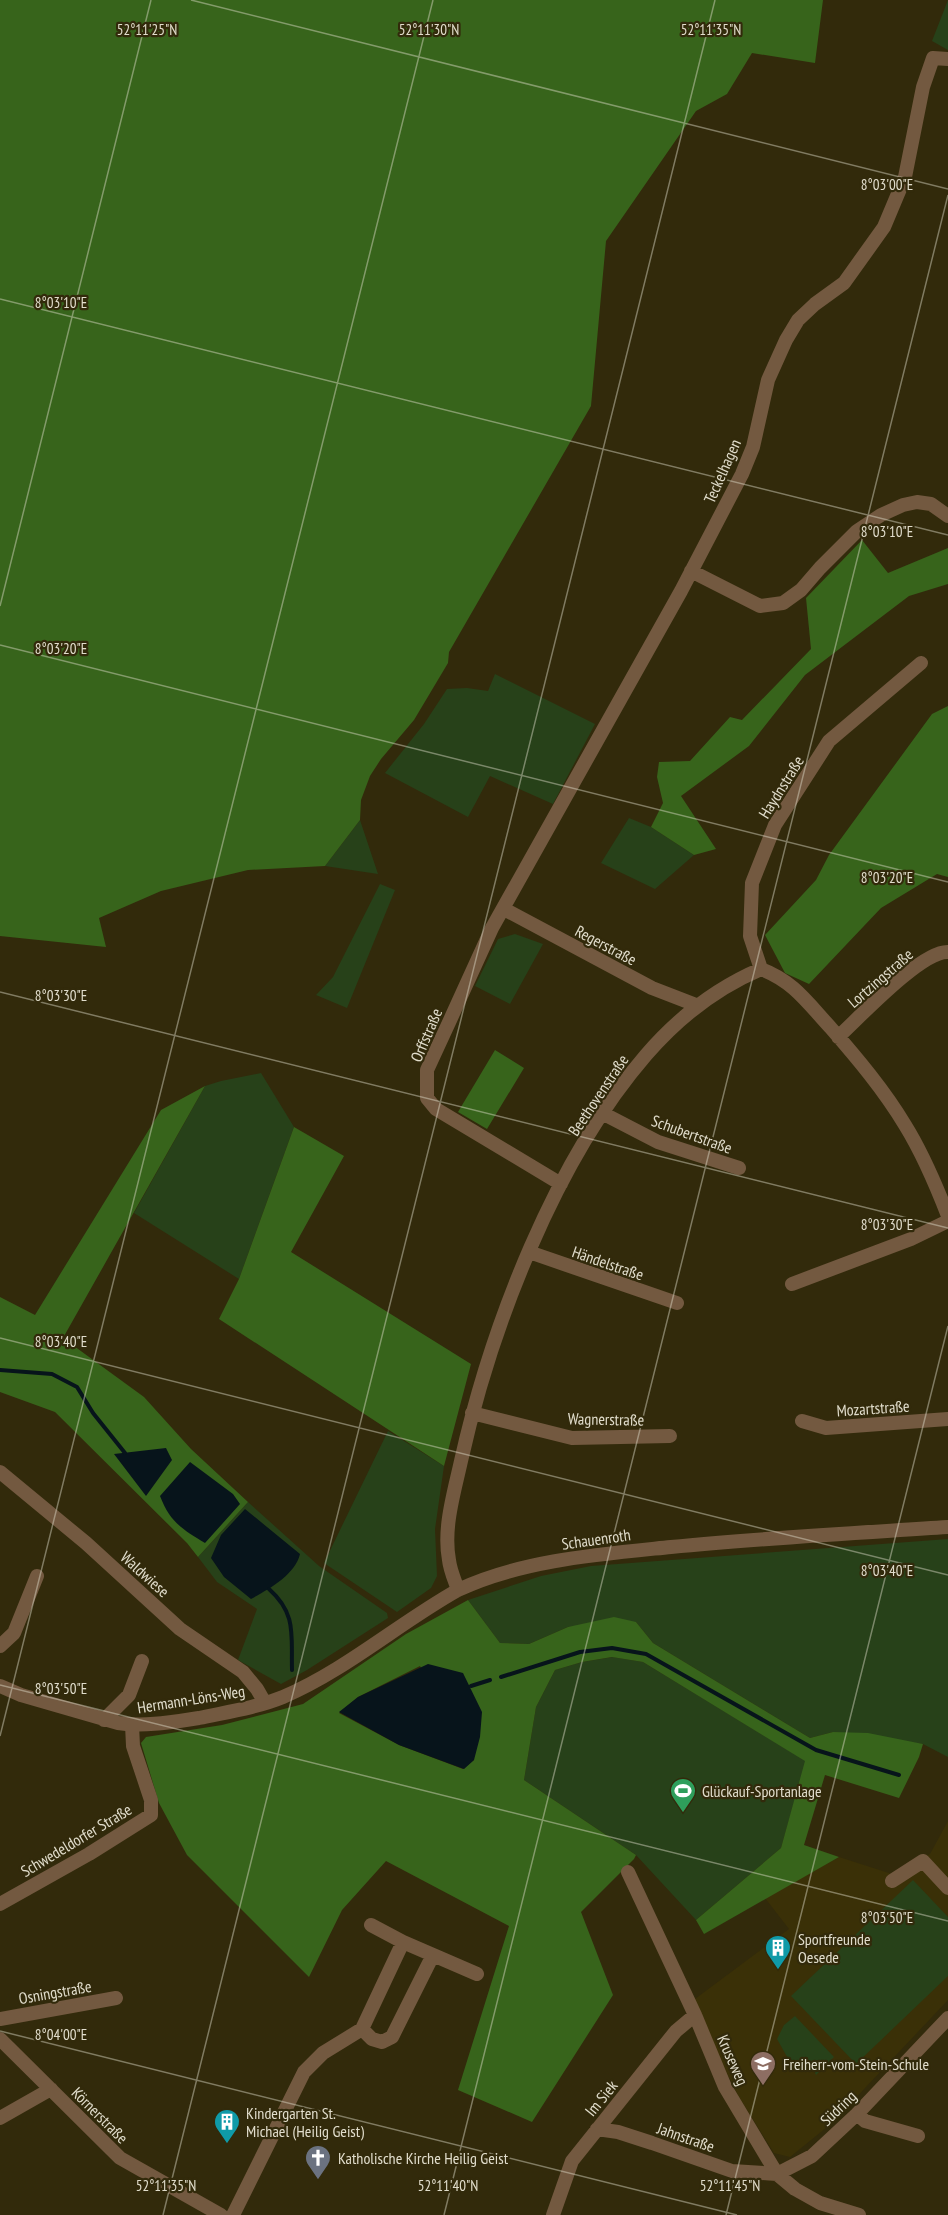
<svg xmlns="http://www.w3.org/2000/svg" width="948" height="2215" viewBox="0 0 948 2215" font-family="'PT Sans Narrow',sans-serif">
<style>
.built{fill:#3a3007}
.green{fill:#274119}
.forest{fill:#37641b;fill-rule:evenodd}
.water{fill:#07141b}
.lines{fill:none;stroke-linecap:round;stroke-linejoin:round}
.stream{stroke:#07141b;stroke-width:4}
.minor{stroke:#735940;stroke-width:14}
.ticks{fill:none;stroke:#e1ddcc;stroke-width:1.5;stroke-opacity:0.45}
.labels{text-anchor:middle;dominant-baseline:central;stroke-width:4.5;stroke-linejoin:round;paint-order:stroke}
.street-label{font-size:16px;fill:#e1ddcc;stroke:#322a0b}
.poi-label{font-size:16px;fill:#e1ddcc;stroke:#322a0b;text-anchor:start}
.ticks-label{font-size:15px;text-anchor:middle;fill:#e1ddcc;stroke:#322a0b;stroke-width:4.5;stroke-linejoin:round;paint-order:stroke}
</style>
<rect width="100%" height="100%" fill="#322a0b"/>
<!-- built -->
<path class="built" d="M 948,1821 L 948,2000 L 832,2123 L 790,2157 L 774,2153 L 739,2097 L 691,2002 L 789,1929 L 765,1898 L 839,1857 L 892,1874 L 930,1854 Z"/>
<!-- green -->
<path class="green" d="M 948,0 L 948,50 L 932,41 Z
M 495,674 L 595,724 L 553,804 L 490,776 L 468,817 L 385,773 L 424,724 L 447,689 L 467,688 L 488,691 Z
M 629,818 L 651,827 L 694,855 L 655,889 L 601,863 Z
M 360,820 L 378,874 L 325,866 Z
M 380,884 L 395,890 L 347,1008 L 316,995 L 333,977 Z
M 515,934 L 543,944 L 510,1004 L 475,986 L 498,939 Z
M 261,1073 L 294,1127 L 239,1279 L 134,1213 L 205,1086 L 221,1081 Z
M 388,1431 L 444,1466 L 435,1529 L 437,1576 L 431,1588 L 397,1612 L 324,1563 Z
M 248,1502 L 319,1566 L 387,1613 L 388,1618 L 307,1670 L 281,1684 L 238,1660 L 257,1609 L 217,1582 L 198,1557 Z
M 948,1539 L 948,1757 L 923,1744 L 833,1732 L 810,1738 L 653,1643 L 636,1622 L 568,1627 L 529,1644 L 500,1643 L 468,1600 L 541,1576 L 591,1566 Z
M 613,1657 L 643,1662 L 806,1761 L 781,1848 L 696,1920 L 636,1855 L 524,1780 L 536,1707 L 555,1670 L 582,1662 Z
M 913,1880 L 948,1917 L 948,1976 L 856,2064 L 791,1996 Z
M 795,2016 L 834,2057 L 816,2075 L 809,2060 L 803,2063 L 793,2064 L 786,2055 L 777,2039 L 784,2025 Z"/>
<!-- forest -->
<path class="forest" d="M 0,0 L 823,0 L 815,63 L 752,53 L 727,94 L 696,111 L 606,241 L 591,406 L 449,652 L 448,663 L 414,720 L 381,759 L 370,776 L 361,800 L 360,820 L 325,866 L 248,870 L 161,891 L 99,918 L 106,947 L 0,936 Z
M 862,540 L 888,573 L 948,548 L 948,584 L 909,596 L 805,675 L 749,746 L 681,796 L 716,849 L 694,855 L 651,827 L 663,803 L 657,777 L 659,762 L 690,761 L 730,717 L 742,720 L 811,649 L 806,598 Z
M 948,706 L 948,877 L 937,874 L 881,908 L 809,984 L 785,973 L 765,935 L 816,880 L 829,855 L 932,714 Z
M 495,1050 L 524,1068 L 487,1129 L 458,1112 Z
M 205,1086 L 63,1338 L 144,1397 L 191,1449 L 248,1502 L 198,1557 L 187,1543 L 55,1412 L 0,1392 L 0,1297 L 35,1315 L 161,1110 Z
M 294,1127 L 344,1156 L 291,1252 L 471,1364 L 444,1466 L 219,1319 L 239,1279 Z
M 468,1600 L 500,1643 L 529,1644 L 568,1627 L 614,1617 L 636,1622 L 653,1643 L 810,1738 L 833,1732 L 868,1733 L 923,1744 L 919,1757 L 899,1798 L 825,1775 L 804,1845 L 839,1857 L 704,1934 L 696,1920 L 781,1848 L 805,1761 L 643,1662 L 612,1657 L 582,1662 L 555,1670 L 536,1707 L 524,1780 L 636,1855 L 634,1859 L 581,1912 L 613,1995 L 532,2122 L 458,2090 L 509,1926 L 386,1861 L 342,1910 L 309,1977 L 187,1855 L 159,1803 L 141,1743 L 146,1737 L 222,1725 L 303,1704 L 406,1634 ZM 420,1666 L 474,1760 L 463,1769 L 399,1745 L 339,1713 L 358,1697 Z"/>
<!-- water -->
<path class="water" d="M 166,1448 L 172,1460 L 146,1496 L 114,1454 Z
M 190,1462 L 233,1494 L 240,1504 L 205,1543 C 182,1529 170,1522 160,1496 Z
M 245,1509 L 300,1554 C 295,1575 269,1589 251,1599 L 224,1577 L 211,1558 L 221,1535 Z
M 428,1664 L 463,1673 L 482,1712 L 480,1737 L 474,1760 L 464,1769 L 399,1745 L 339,1712 L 358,1697 Z"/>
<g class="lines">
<!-- stream -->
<path class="stream" d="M 0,1370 L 52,1374 L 77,1387 L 93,1413 L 125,1453
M 269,1589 C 297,1614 291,1635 292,1670
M 501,1677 L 580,1652 L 612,1648 L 646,1654 L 816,1750 L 899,1775
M 471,1686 L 490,1680"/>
<!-- minor -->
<path class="minor" d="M 691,571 L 760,606 L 783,603 L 801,590 L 820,568 L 857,531 L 881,515 L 903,505 L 917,502 L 931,504 L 948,516
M 504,909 L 652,988 L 696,1005
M 761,969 L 750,936 L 752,883 L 775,825 L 829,741 L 921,663
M 838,1037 C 860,1017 921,951 948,952
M 602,1113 L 658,1142 L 739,1168
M 561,1184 L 436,1109 L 427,1098 L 427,1070 L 451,1018 L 492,928 L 681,591 L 742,474 L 753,447 L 768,380 L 786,340 L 798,320 L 815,304 L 844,283 L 884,227 L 905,177 L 923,87 L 933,58 L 948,59
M 529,1252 L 677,1303
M 792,1284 L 911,1239 L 948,1221
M 472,1413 L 572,1438 L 670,1436
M 802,1421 L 826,1428 L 948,1419
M 0,1472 L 86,1543 L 180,1629 L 243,1672 L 257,1689 L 265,1703
M 458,1590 C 455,1581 450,1570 449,1560 C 443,1528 454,1493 461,1461 C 491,1327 555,1160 646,1055 C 678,1018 716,988 761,969 C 793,981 807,1002 830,1027 C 857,1058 884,1090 905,1125 C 923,1154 936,1185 948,1216
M 0,1646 L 14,1633 L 37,1576
M 0,1686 L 21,1695 L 118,1723 C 145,1727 172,1722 199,1718 C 227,1712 256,1708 283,1697 C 346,1670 399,1623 458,1590 C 521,1560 602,1554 671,1547 C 763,1538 856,1533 948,1527
M 104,1720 L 129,1695 L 142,1661
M 628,1872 L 695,2015 L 725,2087 L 777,2174 L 795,2189 L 820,2203 L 859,2215
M 892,1881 L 923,1861 L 948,1888
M 0,1904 L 89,1854 L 151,1815 L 151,1800 L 133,1746 L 132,1725
M 371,1925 L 403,1942 L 477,1974
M 0,2019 L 116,1998
M 362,2029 L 372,2039 L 382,2042 L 392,2037 L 433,1955
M 0,2039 L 120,2158 L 221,2215
M 857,2114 L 865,2121 L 918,2136
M 0,2118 L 51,2089
M 597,2129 L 618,2132 L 652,2143 L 732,2171 L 777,2174 L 812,2156 L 857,2114 L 948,2018
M 233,2215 L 304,2072 L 323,2053 L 362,2029 L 403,1942
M 553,2215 L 572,2161 L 676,2031 L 695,2015"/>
</g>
<!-- ticks -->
<path class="ticks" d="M 191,0 L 948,189M 0,299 L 948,535M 0,606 L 151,0M 0,645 L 948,882M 0,992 L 948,1228M 0,1338 L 948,1575M 0,1685 L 948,1921M 0,1736 L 433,0M 0,2031 L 737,2215M 163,2215 L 715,0M 444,2215 L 948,195M 726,2215 L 948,1326"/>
<!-- icons -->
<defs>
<symbol id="stadium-pin" viewBox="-11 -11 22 30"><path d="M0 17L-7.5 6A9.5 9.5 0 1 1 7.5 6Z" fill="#2e9e5b" stroke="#322a0b"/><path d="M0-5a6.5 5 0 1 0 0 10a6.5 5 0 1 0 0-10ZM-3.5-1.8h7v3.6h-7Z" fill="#fff"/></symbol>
<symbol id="building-pin" viewBox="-11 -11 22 30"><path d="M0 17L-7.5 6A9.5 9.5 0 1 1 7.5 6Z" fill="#0f9aa8" stroke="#322a0b"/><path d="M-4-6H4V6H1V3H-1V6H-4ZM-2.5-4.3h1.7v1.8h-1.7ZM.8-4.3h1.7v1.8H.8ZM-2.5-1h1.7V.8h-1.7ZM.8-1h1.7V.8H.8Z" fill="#fff"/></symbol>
<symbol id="school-pin" viewBox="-11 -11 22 30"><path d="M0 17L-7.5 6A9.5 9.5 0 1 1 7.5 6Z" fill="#8d6e63" stroke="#322a0b"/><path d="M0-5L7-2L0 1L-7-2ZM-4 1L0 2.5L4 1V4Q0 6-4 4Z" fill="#fff"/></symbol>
<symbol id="church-pin" viewBox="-11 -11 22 30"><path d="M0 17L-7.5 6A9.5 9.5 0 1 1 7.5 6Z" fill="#6b7280" stroke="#322a0b"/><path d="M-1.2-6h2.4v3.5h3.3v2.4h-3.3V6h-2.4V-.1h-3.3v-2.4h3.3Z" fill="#fff"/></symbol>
</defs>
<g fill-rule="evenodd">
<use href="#stadium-pin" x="668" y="1776" width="30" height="40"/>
<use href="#building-pin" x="763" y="1933" width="30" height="40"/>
<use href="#school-pin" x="748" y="2049" width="30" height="40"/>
<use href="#building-pin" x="212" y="2107" width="30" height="40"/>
<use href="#church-pin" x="303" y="2143" width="30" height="40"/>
</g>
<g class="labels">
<!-- street labels -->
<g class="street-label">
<text transform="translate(722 471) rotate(-66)">Teckelhagen</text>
<text transform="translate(781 787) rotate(-58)">Haydnstraße</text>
<text transform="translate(606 945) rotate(28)">Regerstraße</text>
<text transform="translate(880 978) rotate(-41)">Lortzingstraße</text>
<text transform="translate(426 1035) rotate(-67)">Orffstraße</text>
<text transform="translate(598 1095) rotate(-56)">Beethovenstraße</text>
<text transform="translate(692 1134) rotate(20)">Schubertstraße</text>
<text transform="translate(608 1263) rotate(19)">Händelstraße</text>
<text transform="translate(873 1408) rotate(-4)">Mozartstraße</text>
<text transform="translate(606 1419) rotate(1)">Wagnerstraße</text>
<text transform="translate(596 1539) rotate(-8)">Schauenroth</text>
<text transform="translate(145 1574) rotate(42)">Waldwiese</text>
<text transform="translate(191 1699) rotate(-9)">Hermann-Löns-Weg</text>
<text transform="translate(76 1840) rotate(-31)">Schwedeldorfer Straße</text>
<text transform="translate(55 1992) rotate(-10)">Osningstraße</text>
<text transform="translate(733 2060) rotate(66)">Kruseweg</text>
<text transform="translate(601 2098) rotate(-51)">Im Siek</text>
<text transform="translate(838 2108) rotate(-44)">Südring</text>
<text transform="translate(100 2115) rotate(45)">Körnerstraße</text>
<text transform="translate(686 2137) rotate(19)">Jahnstraße</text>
</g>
<!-- poi labels -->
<g class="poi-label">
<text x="702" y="1791">Glückauf-Sportanlage</text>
<text x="798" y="1939">Sportfreunde<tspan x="798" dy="18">Oesede</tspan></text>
<text x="783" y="2064">Freiherr-vom-Stein-Schule</text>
<text x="246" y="2113">Kindergarten St.<tspan x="246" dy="18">Michael (Heilig Geist)</tspan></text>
<text x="338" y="2158">Katholische Kirche Heilig Geist</text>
</g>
</g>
<g class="ticks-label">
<text x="429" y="35">52°11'30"N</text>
<text x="147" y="35">52°11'25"N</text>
<text x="711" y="35">52°11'35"N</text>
<text x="887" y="190">8°03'00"E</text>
<text x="61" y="308">8°03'10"E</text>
<text x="887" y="537">8°03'10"E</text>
<text x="61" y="654">8°03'20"E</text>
<text x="887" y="883">8°03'20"E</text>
<text x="61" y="1001">8°03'30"E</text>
<text x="887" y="1230">8°03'30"E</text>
<text x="61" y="1347">8°03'40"E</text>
<text x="887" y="1576">8°03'40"E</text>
<text x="61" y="1694">8°03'50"E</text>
<text x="887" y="1923">8°03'50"E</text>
<text x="61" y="2040">8°04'00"E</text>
<text x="166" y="2191">52°11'35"N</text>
<text x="448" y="2191">52°11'40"N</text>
<text x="730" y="2191">52°11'45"N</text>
</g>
</svg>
